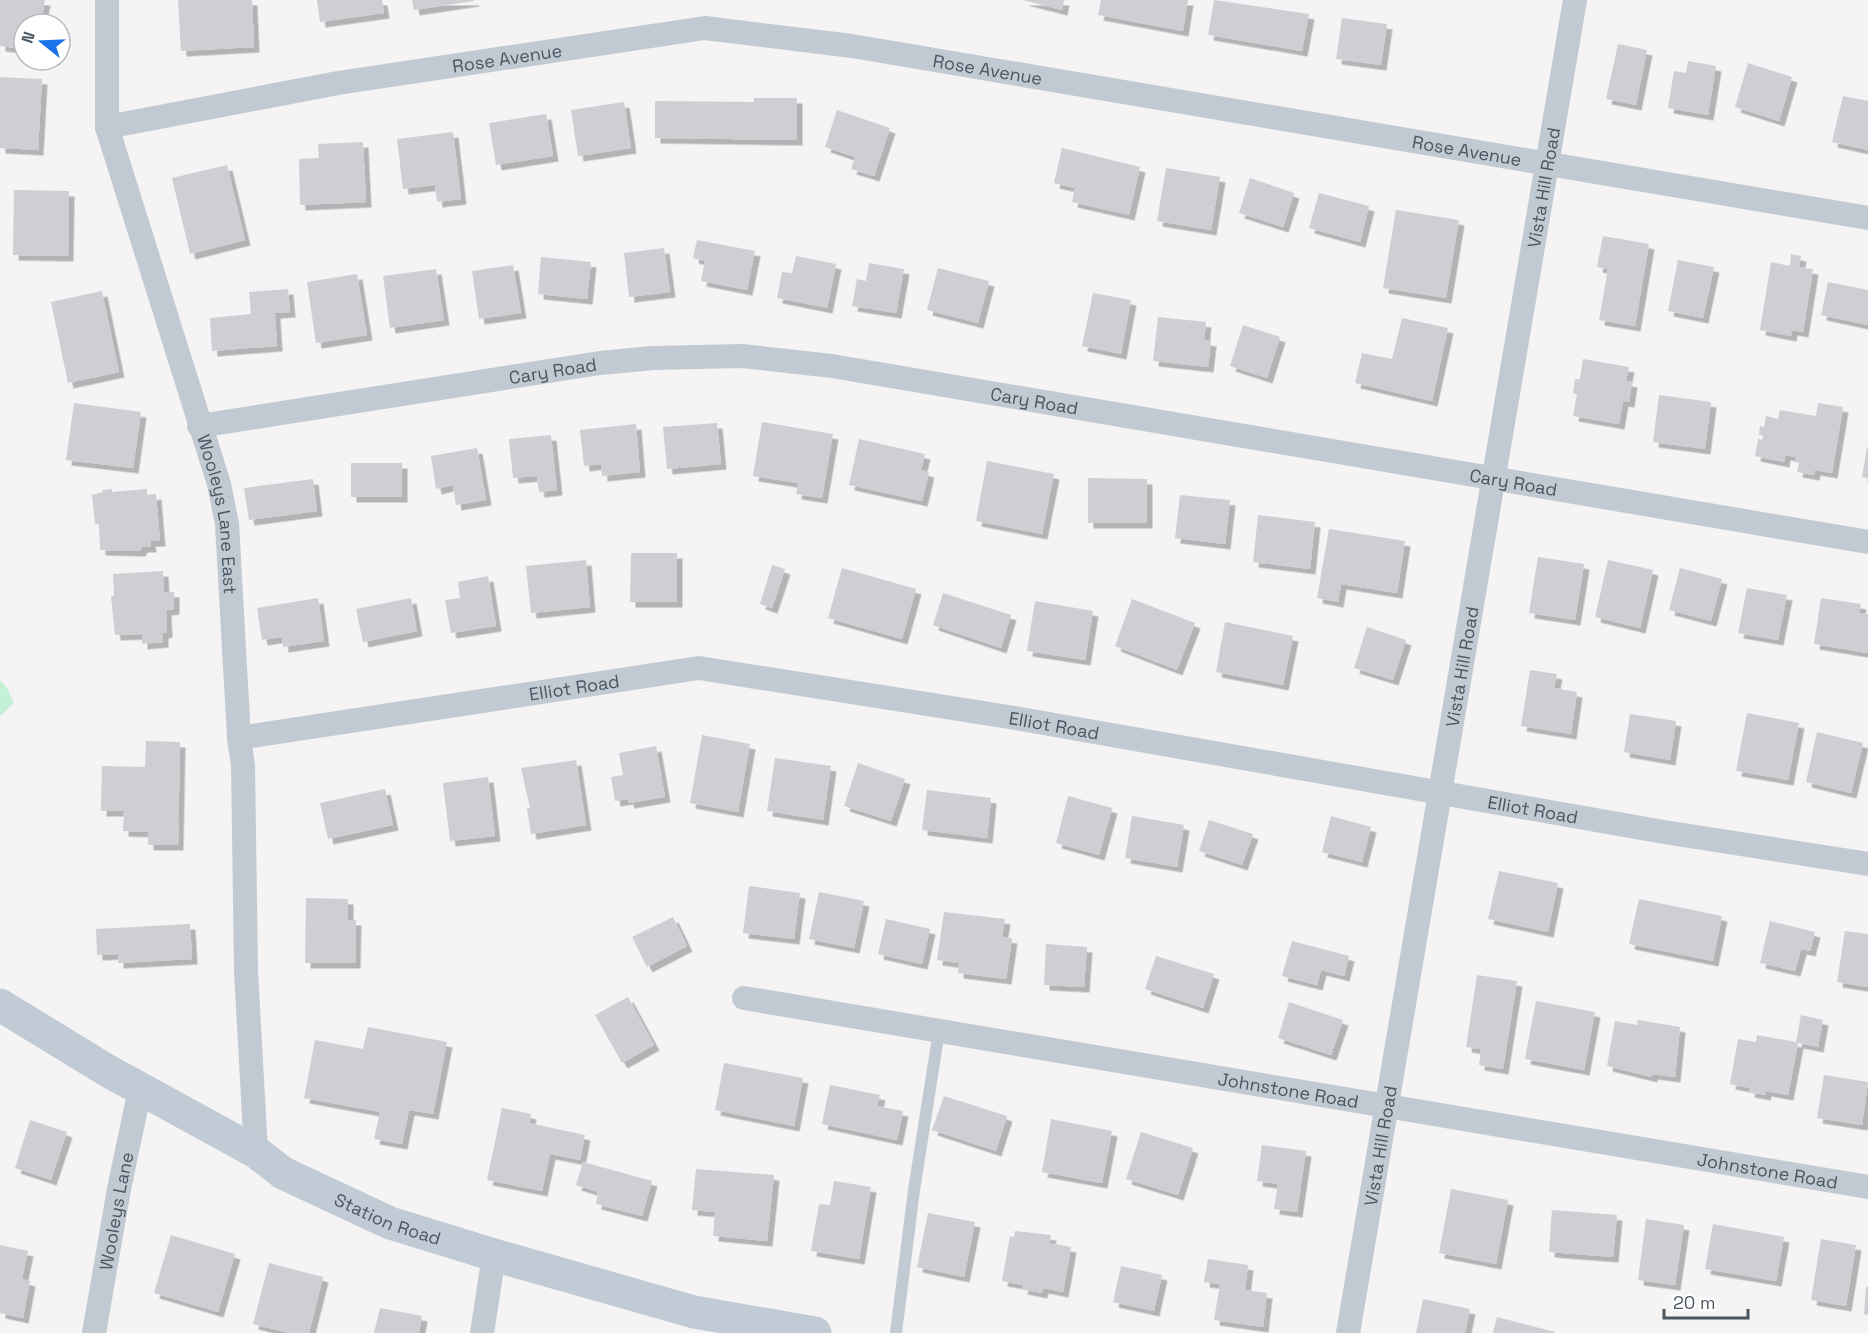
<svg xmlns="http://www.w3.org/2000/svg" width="1868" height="1333" viewBox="0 0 1868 1333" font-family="'Space Grotesk',sans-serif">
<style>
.green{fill:#c3f1d5}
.building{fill:#cdcfd5;filter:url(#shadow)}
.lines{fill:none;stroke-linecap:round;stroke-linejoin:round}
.lane{stroke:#c1cad2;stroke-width:12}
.street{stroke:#c1cad2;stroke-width:24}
.secondary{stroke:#c1cbd6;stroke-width:33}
.labels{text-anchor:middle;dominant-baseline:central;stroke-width:4.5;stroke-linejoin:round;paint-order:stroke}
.street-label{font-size:18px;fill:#4a5661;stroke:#fff}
</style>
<defs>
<filter id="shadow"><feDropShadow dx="5.5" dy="5.5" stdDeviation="0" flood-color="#0004"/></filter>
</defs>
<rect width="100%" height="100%" fill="#f5f3f3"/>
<!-- green -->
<path class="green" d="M 0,680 L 7,688 L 14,703 L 0,716 Z"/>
<!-- building -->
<path class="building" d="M 0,0 L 45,0 L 41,22 L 32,20 L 32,24 L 24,24 L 24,49 L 0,46 Z
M 178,0 L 252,0 L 254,47 L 181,51 Z
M 317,0 L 382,0 L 384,13 L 320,22 Z
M 412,0 L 474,0 L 474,1 L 414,10 Z
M 1022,0 L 1064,0 L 1062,10 Z
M 1101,0 L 1188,0 L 1183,31 L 1098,15 Z
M 1214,0 L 1309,14 L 1302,51 L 1208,35 Z
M 1342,18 L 1387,24 L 1381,65 L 1336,59 Z
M 1618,44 L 1647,50 L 1636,105 L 1606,99 Z
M 1688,61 L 1716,66 L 1708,115 L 1668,108 L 1674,71 L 1686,73 Z
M 1748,63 L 1792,77 L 1779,121 L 1735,107 Z
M 0,77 L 42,79 L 38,150 L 0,148 Z
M 1843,96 L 1868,101 L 1868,150 L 1832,142 Z
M 754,98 L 797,98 L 797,140 L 655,138 L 655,101 L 754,102 Z
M 624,102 L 631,148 L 578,156 L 571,110 Z
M 837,110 L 890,128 L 874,176 L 851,169 L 855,157 L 825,147 Z
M 546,114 L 553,156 L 496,165 L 489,123 Z
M 453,132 L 461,199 L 437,202 L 435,185 L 403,189 L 397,139 Z
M 363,142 L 366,202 L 300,205 L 299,159 L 319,158 L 318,144 Z
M 1062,148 L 1140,167 L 1129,215 L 1072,202 L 1075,188 L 1054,183 Z
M 227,165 L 245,240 L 190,254 L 172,178 Z
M 1166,168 L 1220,177 L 1211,230 L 1157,221 Z
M 1250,178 L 1294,193 L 1283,227 L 1239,213 Z
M 14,190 L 69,191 L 68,256 L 13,255 Z
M 1319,193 L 1369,206 L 1360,242 L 1309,228 Z
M 1396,210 L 1459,220 L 1446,298 L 1383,288 Z
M 1603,236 L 1649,244 L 1635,326 L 1599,320 L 1608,269 L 1597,267 Z
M 697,240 L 755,251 L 747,290 L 701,281 L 705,261 L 693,258 Z
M 664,248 L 670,292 L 629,297 L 624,253 Z
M 1791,254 L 1801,256 L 1799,267 L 1813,269 L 1803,332 L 1792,330 L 1791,336 L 1760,330 L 1771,262 L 1790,266 Z
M 796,256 L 836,264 L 827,308 L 777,298 L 782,272 L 792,273 Z
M 541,257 L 591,262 L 587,299 L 538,294 Z
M 1678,260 L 1714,267 L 1703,318 L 1668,311 Z
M 869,263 L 904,269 L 896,313 L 852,306 L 857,279 L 866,281 Z
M 513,265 L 521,313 L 479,319 L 472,271 Z
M 938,268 L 989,281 L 978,323 L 927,310 Z
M 436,269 L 444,320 L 390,328 L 383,276 Z
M 357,274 L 367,335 L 316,343 L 307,282 Z
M 1828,282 L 1868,290 L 1868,325 L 1821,315 Z
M 288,289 L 290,312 L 275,313 L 277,346 L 212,351 L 210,318 L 251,314 L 249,292 Z
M 102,291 L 119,372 L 68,383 L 51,302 Z
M 1093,293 L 1131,300 L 1121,354 L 1082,346 Z
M 1158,317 L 1206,322 L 1204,340 L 1211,341 L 1208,367 L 1153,361 Z
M 1402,318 L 1448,328 L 1432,401 L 1355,383 L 1362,353 L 1392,359 Z
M 1243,325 L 1280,337 L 1267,378 L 1230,366 Z
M 1583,359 L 1629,367 L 1626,381 L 1632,382 L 1629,402 L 1623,401 L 1619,424 L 1573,416 L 1577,394 L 1573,393 L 1575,379 L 1580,379 Z
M 1659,395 L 1711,402 L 1705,449 L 1653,442 Z
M 74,403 L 141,412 L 133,468 L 66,460 Z
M 1818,403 L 1843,407 L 1832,473 L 1815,470 L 1814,475 L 1797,472 L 1799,463 L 1795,462 L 1796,457 L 1785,455 L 1784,462 L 1755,456 L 1758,439 L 1762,440 L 1763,435 L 1759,435 L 1760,426 L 1764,427 L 1766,416 L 1778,419 L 1780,410 L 1816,416 Z
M 762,422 L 833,434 L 822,498 L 796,494 L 798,483 L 753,476 Z
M 717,423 L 721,464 L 667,469 L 663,427 Z
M 636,424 L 640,472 L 602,476 L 601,464 L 584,466 L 580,430 Z
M 551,435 L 557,490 L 539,492 L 537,476 L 513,478 L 509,439 Z
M 859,439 L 925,454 L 921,470 L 929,472 L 922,501 L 849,485 Z
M 1867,447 L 1868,447 L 1868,478 L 1862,477 Z
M 477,448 L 486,500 L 456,505 L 453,485 L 436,489 L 431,456 Z
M 987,461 L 1054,474 L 1042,534 L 976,521 Z
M 351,463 L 402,463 L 402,497 L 351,497 Z
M 1088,478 L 1147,479 L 1147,523 L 1088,523 Z
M 313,479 L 317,511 L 249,520 L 244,488 Z
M 112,489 L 112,492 L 147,489 L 147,495 L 156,494 L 160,541 L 150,541 L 151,547 L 142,547 L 140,551 L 100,550 L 99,524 L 95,524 L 92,495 L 103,492 L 103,490 Z
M 1180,495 L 1230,500 L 1225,544 L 1175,538 Z
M 1258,515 L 1315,522 L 1310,569 L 1253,562 Z
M 1329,529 L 1405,541 L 1397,593 L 1341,584 L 1338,602 L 1317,598 Z
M 631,553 L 677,553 L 677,602 L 630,602 Z
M 1538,557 L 1584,564 L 1575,620 L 1529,613 Z
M 586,560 L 590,607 L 531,613 L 526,566 Z
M 1608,560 L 1653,570 L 1640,628 L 1595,617 Z
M 772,565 L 785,569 L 772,608 L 760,604 Z
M 842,568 L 916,589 L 902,639 L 828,618 Z
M 1680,568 L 1722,579 L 1711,621 L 1669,610 Z
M 163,571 L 164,592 L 174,592 L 174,609 L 166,610 L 167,632 L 163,633 L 163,642 L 142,644 L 142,634 L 115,635 L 111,596 L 114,596 L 113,574 Z
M 488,576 L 496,626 L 451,633 L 445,600 L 460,598 L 458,582 Z
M 1747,588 L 1787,595 L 1778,640 L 1738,633 Z
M 943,593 L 1011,615 L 1001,648 L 933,625 Z
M 318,598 L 324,641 L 283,647 L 282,637 L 262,640 L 257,608 Z
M 411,598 L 417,631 L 363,642 L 356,609 Z
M 1821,598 L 1861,604 L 1859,613 L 1868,614 L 1868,653 L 1814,644 Z
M 1132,599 L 1195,623 L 1177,670 L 1115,646 Z
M 1035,601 L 1093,611 L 1085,660 L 1027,651 Z
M 1225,622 L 1293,636 L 1283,685 L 1216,672 Z
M 1367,627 L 1406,640 L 1393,680 L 1354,668 Z
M 1530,670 L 1557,674 L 1554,688 L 1577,692 L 1571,734 L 1521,726 Z
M 1747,713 L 1799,723 L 1788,780 L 1736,771 Z
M 1630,714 L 1676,721 L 1670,760 L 1624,752 Z
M 1817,732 L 1863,743 L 1851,793 L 1806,782 Z
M 702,735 L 750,744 L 738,812 L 690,803 Z
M 146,741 L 180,742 L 178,845 L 148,845 L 148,832 L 123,831 L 124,811 L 101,811 L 102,766 L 145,767 Z
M 656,746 L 665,797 L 629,803 L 628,799 L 615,801 L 611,777 L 623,775 L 619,753 Z
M 775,758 L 831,766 L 823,820 L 767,811 Z
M 576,760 L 586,825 L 531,834 L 527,809 L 530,808 L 521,768 Z
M 858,763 L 905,779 L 891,821 L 844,806 Z
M 488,777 L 495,836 L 450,841 L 443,783 Z
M 385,789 L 393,825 L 328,839 L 320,803 Z
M 927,790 L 991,798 L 987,838 L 922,830 Z
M 1068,796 L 1112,808 L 1099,855 L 1056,843 Z
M 1132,816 L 1184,825 L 1177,867 L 1125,858 Z
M 1331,816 L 1371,827 L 1362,862 L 1322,852 Z
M 1209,820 L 1253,834 L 1242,865 L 1199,851 Z
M 1499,871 L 1558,883 L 1548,932 L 1488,919 Z
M 749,886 L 800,893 L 794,939 L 743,933 Z
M 819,892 L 864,901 L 854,948 L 809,939 Z
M 306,898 L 348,899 L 348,920 L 356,920 L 355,963 L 305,963 Z
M 1639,899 L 1722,916 L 1713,961 L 1629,944 Z
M 944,912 L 1005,919 L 1002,937 L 1012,938 L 1006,979 L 958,973 L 959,963 L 937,960 Z
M 673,917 L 687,946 L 647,967 L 632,937 Z
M 886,919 L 930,929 L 922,964 L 878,954 Z
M 1770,921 L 1815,932 L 1810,951 L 1801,949 L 1795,971 L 1760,963 Z
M 190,924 L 192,959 L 118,963 L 118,954 L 97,955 L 96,929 Z
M 1845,931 L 1868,934 L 1868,987 L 1837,982 Z
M 1292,941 L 1349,956 L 1344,976 L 1321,970 L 1317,985 L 1282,976 Z
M 1046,944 L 1087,947 L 1084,987 L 1044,985 Z
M 1156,956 L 1214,974 L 1203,1008 L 1145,989 Z
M 1477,975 L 1517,981 L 1503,1069 L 1479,1065 L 1481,1049 L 1466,1047 Z
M 628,997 L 654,1045 L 622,1063 L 595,1015 Z
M 1536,1001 L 1595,1012 L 1584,1070 L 1525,1059 Z
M 1289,1002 L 1343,1020 L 1331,1055 L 1278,1038 Z
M 1801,1015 L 1823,1020 L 1818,1047 L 1798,1043 L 1788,1095 L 1766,1091 L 1765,1095 L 1749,1092 L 1750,1088 L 1730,1084 L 1738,1039 L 1756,1042 L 1757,1035 L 1796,1042 Z
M 1638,1020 L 1680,1027 L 1675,1077 L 1652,1074 L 1652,1077 L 1607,1066 L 1615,1021 L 1637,1025 Z
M 368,1027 L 447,1042 L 433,1114 L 409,1110 L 402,1144 L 374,1139 L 380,1112 L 304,1098 L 315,1040 L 363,1049 Z
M 724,1063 L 803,1078 L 794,1126 L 715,1110 Z
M 1824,1075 L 1868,1082 L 1862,1125 L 1817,1118 Z
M 830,1085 L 880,1095 L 877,1106 L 903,1111 L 897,1140 L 822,1124 Z
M 944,1096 L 1007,1116 L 996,1151 L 932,1130 Z
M 502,1108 L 531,1114 L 529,1123 L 585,1135 L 580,1160 L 550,1154 L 542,1191 L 487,1180 Z
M 1051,1119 L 1112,1131 L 1102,1183 L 1042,1172 Z
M 30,1120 L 67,1132 L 51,1180 L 15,1168 Z
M 1141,1132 L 1193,1148 L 1178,1195 L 1126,1179 Z
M 1262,1145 L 1306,1151 L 1297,1212 L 1274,1209 L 1278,1184 L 1257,1181 Z
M 583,1162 L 652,1181 L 642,1216 L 596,1204 L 598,1192 L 576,1185 Z
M 696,1169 L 774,1175 L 767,1241 L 713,1236 L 715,1212 L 692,1210 Z
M 834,1181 L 871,1187 L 859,1259 L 811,1251 L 819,1204 L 830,1205 Z
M 1451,1189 L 1508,1200 L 1496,1264 L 1439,1253 Z
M 1552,1210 L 1617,1215 L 1613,1257 L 1549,1252 Z
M 928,1213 L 975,1222 L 964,1277 L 917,1267 Z
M 1646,1219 L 1684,1225 L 1675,1285 L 1638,1280 Z
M 1713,1224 L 1784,1237 L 1776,1281 L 1705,1269 Z
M 1015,1231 L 1051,1235 L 1049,1243 L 1071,1247 L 1063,1292 L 1043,1288 L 1042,1293 L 1022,1289 L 1023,1285 L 1002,1281 L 1010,1236 L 1014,1237 Z
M 171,1235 L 235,1254 L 218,1312 L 154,1293 Z
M 1821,1239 L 1856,1245 L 1846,1306 L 1811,1300 Z
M 0,1245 L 28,1251 L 22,1279 L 30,1281 L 23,1318 L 0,1313 Z
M 1208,1259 L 1248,1265 L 1245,1290 L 1267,1293 L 1263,1327 L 1214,1320 L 1220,1284 L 1204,1282 Z
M 269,1263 L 323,1277 L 309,1333 L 289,1333 L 253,1324 Z
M 1121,1266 L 1162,1275 L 1154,1311 L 1113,1302 Z
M 1866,1287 L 1868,1287 L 1868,1315 L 1864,1314 Z
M 1423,1299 L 1470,1309 L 1465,1333 L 1416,1333 Z
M 380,1308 L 422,1316 L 419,1333 L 374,1333 Z
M 1497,1317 L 1555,1332 L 1555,1333 L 1493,1333 Z"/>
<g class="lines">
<!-- lane -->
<path class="lane" d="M 896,1333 L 914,1190 L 939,1031"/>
<!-- street -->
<g class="street">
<path id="s1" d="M 107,0 L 107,127 L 219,484 L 227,524 L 239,738 L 243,765 L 246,971 L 256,1152"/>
<path id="s2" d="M 107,127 L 338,83 L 705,28 L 852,46 L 1868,218"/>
<path id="s3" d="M 199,426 L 600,363 L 653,358 L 742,356 L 832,366 L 1868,542"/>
<path id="s4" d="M 239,738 L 699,668 L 1015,718 L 1664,832 L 1868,864"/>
<path id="s5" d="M 744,998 L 1868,1187"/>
<path id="s6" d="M 94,1333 L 119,1189 L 140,1089"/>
<path d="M 482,1333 L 494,1255"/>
<path id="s7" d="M 1348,1333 L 1575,0"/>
</g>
<!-- secondary -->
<path class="secondary" id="s8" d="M 0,1005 L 108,1071 L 256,1152 L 283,1173 L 390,1223 L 494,1255 L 694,1312 L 815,1333"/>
</g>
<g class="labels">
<!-- street labels -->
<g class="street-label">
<text stroke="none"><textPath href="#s2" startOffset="406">Rose Avenue</textPath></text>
<text stroke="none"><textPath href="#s2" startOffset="892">Rose Avenue</textPath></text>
<text stroke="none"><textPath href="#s2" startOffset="1378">Rose Avenue</textPath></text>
<text stroke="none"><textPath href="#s7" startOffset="1162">Vista Hill Road</textPath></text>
<text stroke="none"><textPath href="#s3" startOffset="358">Cary Road</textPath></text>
<text stroke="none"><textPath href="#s3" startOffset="844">Cary Road</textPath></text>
<text stroke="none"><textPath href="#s3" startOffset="1330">Cary Road</textPath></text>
<text stroke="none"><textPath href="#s1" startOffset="531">Wooleys Lane East</textPath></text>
<text stroke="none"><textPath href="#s7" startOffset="676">Vista Hill Road</textPath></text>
<text stroke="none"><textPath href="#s4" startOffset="339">Elliot Road</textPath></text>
<text stroke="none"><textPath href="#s4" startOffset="825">Elliot Road</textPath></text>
<text stroke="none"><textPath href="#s4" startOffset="1311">Elliot Road</textPath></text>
<text stroke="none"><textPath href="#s5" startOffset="552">Johnstone Road</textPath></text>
<text stroke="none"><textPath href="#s7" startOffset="190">Vista Hill Road</textPath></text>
<text stroke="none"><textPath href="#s5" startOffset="1038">Johnstone Road</textPath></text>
<text stroke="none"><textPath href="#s6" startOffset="124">Wooleys Lane</textPath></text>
<text stroke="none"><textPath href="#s8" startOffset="444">Station Road</textPath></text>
</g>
</g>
<!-- north arrow -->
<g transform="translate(42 42) rotate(288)"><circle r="28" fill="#ffffff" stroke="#b7bbc0" stroke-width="1.5"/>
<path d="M0-4.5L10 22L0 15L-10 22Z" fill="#1a73e8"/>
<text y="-9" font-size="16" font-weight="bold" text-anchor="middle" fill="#4a5661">N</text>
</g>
<!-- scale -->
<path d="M1664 1309v9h84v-9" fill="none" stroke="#4a5661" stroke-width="3"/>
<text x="1673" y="1309" font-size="18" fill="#4a5661" stroke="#ffffff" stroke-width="4.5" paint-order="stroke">20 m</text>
</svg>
